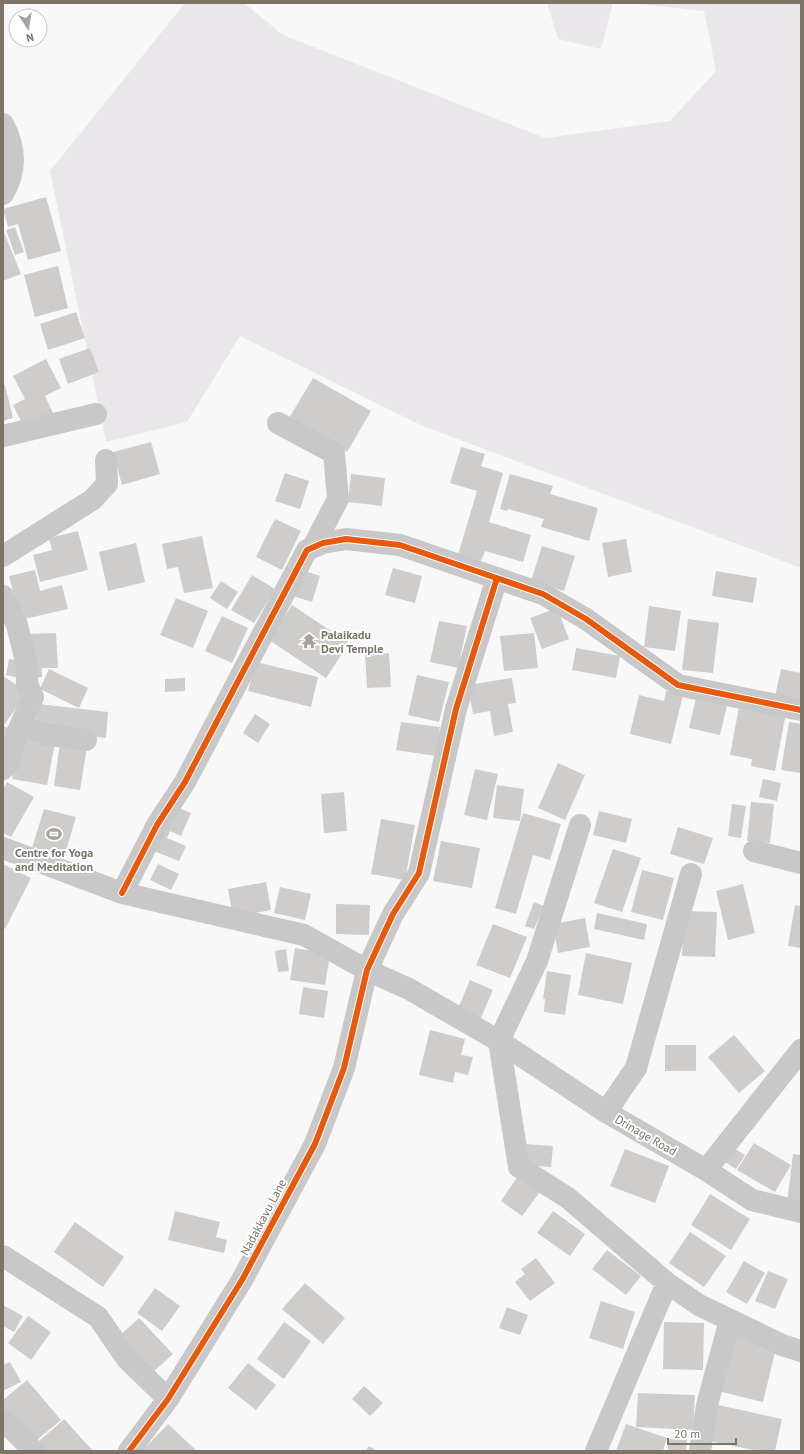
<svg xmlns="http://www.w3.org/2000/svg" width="804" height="1454" viewBox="0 0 804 1454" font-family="'PT Sans',sans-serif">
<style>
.green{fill:#e9e7ea}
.building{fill:#cfcdcc}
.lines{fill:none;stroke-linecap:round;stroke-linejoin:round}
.street{stroke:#c9c8c8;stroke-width:22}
.cycleway-casing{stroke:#fff;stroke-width:8}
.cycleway{stroke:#e8590c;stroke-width:6}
.labels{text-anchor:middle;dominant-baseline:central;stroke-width:4;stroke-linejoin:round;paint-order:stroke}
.poi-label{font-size:12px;font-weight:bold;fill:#7e7367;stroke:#fff;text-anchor:start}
.street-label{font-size:12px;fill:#7e7367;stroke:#fff}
</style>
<rect width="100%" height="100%" fill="#f8f8f8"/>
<!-- green -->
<path class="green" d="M 185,3 L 244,3 L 283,35 L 545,138 L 670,121 L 716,71 L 704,11 L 631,3 L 801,3 L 801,568 L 423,426 L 240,336 L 187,422 L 106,442 L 50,171 Z
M 547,3 L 613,3 L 601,49 L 558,39 Z"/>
<!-- building -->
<path class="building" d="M 46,197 L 61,251 L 28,260 L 18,224 L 8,227 L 3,209 Z
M 15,227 L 24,252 L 15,255 L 6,230 Z
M 3,230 L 21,274 L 3,281 Z
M 58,266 L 68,308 L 35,317 L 24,275 Z
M 76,312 L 85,338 L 48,350 L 40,324 Z
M 90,348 L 99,372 L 68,384 L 59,359 Z
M 46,359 L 61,388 L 45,396 L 54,415 L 25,429 L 13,405 L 25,399 L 13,376 Z
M 313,378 L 371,411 L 347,452 L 289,418 Z
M 3,385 L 5,385 L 13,418 L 3,421 Z
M 151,442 L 160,474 L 122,485 L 113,452 Z
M 461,447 L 485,454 L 481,466 L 503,473 L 489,522 L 531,535 L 523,562 L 485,551 L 481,561 L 458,555 L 477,491 L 450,483 Z
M 285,473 L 309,481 L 300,509 L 275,501 Z
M 351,474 L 385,478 L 382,506 L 348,502 Z
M 510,474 L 553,486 L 550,494 L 598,508 L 589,541 L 541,527 L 544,519 L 508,509 L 507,511 L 500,509 Z
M 275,519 L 301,531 L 282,570 L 256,557 Z
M 78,531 L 88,570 L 40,582 L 33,555 L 52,550 L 49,538 Z
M 202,536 L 213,588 L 184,593 L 178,567 L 167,569 L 162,544 Z
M 626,539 L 632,572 L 608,577 L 602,543 Z
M 136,543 L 145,582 L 108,591 L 99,552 Z
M 542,546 L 575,556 L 564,591 L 531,581 Z
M 393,568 L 422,576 L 415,603 L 385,595 Z
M 35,570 L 40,591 L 62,585 L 68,609 L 20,620 L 9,576 Z
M 302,570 L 320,576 L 312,602 L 293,596 Z
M 716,571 L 757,578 L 753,603 L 712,596 Z
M 252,575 L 275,589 L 254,623 L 231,610 Z
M 221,581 L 238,592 L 227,609 L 210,598 Z
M 176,598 L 208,611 L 193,648 L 160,635 Z
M 292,605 L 349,643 L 326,678 L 269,640 Z
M 649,606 L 681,611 L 675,651 L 644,647 Z
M 557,608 L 569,639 L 542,649 L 530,618 Z
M 222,616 L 248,628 L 232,663 L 205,651 Z
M 688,619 L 719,623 L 713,673 L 682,670 Z
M 439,621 L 467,626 L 458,668 L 430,662 Z
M 56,633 L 58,668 L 42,668 L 42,677 L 30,678 L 28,634 Z
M 534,633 L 538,668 L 504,671 L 500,636 Z
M 576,648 L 620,656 L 616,678 L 572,670 Z
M 389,653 L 391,687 L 367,688 L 365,655 Z
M 9,659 L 24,662 L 21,678 L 6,675 Z
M 256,662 L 318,677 L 311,707 L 248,691 Z
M 49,669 L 88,688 L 79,708 L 40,689 Z
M 781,669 L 801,673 L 801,701 L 775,696 Z
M 417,675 L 449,682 L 439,722 L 408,715 Z
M 3,676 L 27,692 L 5,724 L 3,723 Z
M 185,678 L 185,691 L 165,692 L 165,679 Z
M 512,678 L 516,703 L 508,704 L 513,732 L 494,736 L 490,711 L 473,714 L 468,685 Z
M 666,691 L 683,695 L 671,744 L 630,734 L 639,695 L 664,701 Z
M 696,698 L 727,706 L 720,735 L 689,728 Z
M 38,704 L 108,712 L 106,738 L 35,730 Z
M 739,707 L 786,713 L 775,771 L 751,766 L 752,759 L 730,755 Z
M 255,714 L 270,724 L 258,743 L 243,733 Z
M 401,722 L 440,727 L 436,756 L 396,750 Z
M 789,722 L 801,724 L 801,773 L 781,770 Z
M 3,726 L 16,730 L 3,755 Z
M 21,732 L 56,738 L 47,785 L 12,779 Z
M 60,743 L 87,747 L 80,790 L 54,786 Z
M 558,763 L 585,775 L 565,820 L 538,808 Z
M 475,769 L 498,774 L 487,820 L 464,815 Z
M 763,779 L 781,783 L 777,801 L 759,797 Z
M 7,782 L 34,797 L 11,837 L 3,833 L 3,789 Z
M 497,785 L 524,789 L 520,821 L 493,818 Z
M 344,792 L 347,831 L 324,833 L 321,794 Z
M 751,802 L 774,804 L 770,843 L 747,841 Z
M 732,804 L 746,806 L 741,838 L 728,836 Z
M 174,806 L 191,813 L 181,836 L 170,831 L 167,838 L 186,846 L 179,861 L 154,851 Z
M 44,809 L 76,817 L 63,861 L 31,851 Z
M 599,811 L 632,819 L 626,843 L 593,835 Z
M 523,813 L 561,824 L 550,860 L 533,855 L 516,914 L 495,908 Z
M 381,819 L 415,825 L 405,880 L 371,874 Z
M 678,827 L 713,838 L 704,864 L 670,854 Z
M 441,841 L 480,848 L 472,888 L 433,881 Z
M 613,849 L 641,858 L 622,912 L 594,903 Z
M 3,864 L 31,878 L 5,929 L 3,927 Z
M 158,864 L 179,874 L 171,890 L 150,880 Z
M 642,870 L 674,878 L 663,920 L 631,912 Z
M 266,882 L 271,910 L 233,917 L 228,889 Z
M 743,884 L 755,933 L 728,940 L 716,891 Z
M 280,887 L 311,894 L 305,920 L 274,913 Z
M 534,902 L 544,906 L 534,929 L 525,926 Z
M 336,904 L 370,905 L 369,935 L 336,934 Z
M 795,905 L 801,906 L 801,948 L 788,946 Z
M 684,911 L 717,912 L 715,957 L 682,956 Z
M 597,913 L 647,924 L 644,940 L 594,929 Z
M 585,918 L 590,947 L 558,953 L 553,924 Z
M 493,924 L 527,937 L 510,978 L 476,965 Z
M 295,948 L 330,954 L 325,985 L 290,980 Z
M 286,949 L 289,971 L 278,972 L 275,951 Z
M 586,953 L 632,963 L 623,1004 L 578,995 Z
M 547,971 L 571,975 L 565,1015 L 544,1012 L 545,999 L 543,999 Z
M 470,980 L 493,990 L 479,1022 L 456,1013 Z
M 303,987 L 328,991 L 324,1018 L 299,1014 Z
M 430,1030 L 465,1039 L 461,1055 L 473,1057 L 468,1075 L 455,1072 L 453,1083 L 419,1075 Z
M 734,1035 L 765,1071 L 739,1093 L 708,1057 Z
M 665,1045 L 696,1045 L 696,1071 L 665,1071 Z
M 754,1143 L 791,1165 L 775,1192 L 737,1170 Z
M 525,1144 L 553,1146 L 551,1167 L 524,1165 Z
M 734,1148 L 745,1155 L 736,1169 L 725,1162 Z
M 625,1149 L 669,1166 L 655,1203 L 610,1186 Z
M 793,1154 L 801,1155 L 801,1205 L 787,1203 Z
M 518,1176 L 540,1192 L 522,1216 L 501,1201 Z
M 710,1194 L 750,1219 L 731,1250 L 691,1225 Z
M 175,1211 L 220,1222 L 216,1237 L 227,1240 L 224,1253 L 168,1240 Z
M 553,1211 L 585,1234 L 570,1256 L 537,1233 Z
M 75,1222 L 124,1257 L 103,1287 L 54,1252 Z
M 690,1232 L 726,1256 L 704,1287 L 669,1263 Z
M 607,1250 L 641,1276 L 626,1295 L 592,1269 Z
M 536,1258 L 555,1283 L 530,1301 L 515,1282 L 525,1274 L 521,1269 Z
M 744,1261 L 765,1273 L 747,1304 L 726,1292 Z
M 768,1271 L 788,1279 L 775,1309 L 755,1301 Z
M 305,1283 L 345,1318 L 323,1344 L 282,1309 Z
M 155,1288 L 180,1306 L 162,1331 L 137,1313 Z
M 601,1301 L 635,1312 L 623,1349 L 589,1338 Z
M 3,1305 L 23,1316 L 14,1332 L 3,1326 Z
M 507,1307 L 528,1315 L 520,1335 L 499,1328 Z
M 28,1316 L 51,1332 L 31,1360 L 8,1343 Z
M 139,1318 L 173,1354 L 151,1374 L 117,1338 Z
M 284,1322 L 311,1341 L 284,1379 L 257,1359 Z
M 664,1322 L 704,1323 L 703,1370 L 663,1369 Z
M 732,1334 L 777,1344 L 763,1402 L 718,1391 Z
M 10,1362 L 21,1382 L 3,1391 L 3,1365 Z
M 248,1363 L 276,1385 L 256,1410 L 228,1388 Z
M 27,1380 L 61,1420 L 32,1444 L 3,1410 L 3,1400 Z
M 364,1386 L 383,1403 L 370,1416 L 352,1399 Z
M 638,1393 L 695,1395 L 693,1430 L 636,1427 Z
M 718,1405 L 782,1419 L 775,1451 L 758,1451 L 710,1441 Z
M 64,1419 L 93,1451 L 44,1451 L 37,1443 Z
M 168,1424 L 197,1451 L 142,1451 Z
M 626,1424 L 667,1438 L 663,1451 L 616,1451 Z
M 668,1439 L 687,1440 L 686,1451 L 668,1451 Z
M 369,1446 L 377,1451 L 366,1451 Z"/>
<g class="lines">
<!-- street -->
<path class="street" d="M 3,124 C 16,148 17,170 3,194
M 278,423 L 334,453 L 338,499 L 313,547
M 3,436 L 96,414
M 3,556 L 92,500 L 107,484 L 106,460
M 3,596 L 17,625 L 27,666 L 27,684 L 33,697 L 18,731 L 9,763 L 3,769
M 21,726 L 45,734 L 86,740
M 580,825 L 537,961 L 499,1041 L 519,1167 L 568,1198 L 667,1283 L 699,1305 L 782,1345 L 801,1351
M 3,848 L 122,893 L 304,935 L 367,970 L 409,989 L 499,1041 L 606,1112 L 706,1170 L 752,1200 L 801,1212
M 754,851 L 801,863
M 122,893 L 157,825 L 185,782 L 307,550 L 323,543 L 346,539 L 400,545 L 543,594 L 586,619 L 678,685 L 801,710
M 606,1112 L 636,1068 L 691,874
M 706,1170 L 801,1050
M 3,1256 L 98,1317 L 127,1359 L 168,1399
M 3,1420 L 34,1451
M 129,1451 L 168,1399 L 242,1280 L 315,1144 L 344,1068 L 367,970 L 393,914 L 419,873 L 456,709 L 497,578
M 596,1451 L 667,1283
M 700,1451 L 707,1405 L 730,1320"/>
<defs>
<path id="cycleway" d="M 122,893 L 157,825 L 185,782 L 307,550 L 323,543 L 346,539 L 400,545 L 543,594 L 586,619 L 678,685 L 801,710
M 129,1451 L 168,1399 L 242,1280 L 315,1144 L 344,1068 L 367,970 L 393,914 L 419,873 L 456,709 L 497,578"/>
</defs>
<!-- cycleway casing -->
<use href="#cycleway" class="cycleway-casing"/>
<!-- cycleway -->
<use href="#cycleway" class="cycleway"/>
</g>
<!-- icons -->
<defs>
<symbol id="temple-bare" viewBox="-9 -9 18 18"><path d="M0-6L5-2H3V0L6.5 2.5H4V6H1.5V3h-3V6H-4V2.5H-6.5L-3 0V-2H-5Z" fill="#a9a29a" stroke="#fff" stroke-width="2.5" paint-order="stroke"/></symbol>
<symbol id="stadium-bare" viewBox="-9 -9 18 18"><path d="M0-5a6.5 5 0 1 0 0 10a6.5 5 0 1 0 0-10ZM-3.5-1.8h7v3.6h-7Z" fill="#a9a29a" stroke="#fff" stroke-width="2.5" paint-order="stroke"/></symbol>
</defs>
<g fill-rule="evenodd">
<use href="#temple-bare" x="298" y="630" width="22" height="22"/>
<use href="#stadium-bare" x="43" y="823" width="22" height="22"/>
</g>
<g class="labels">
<!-- poi labels -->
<g class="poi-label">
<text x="321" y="634">Palaikadu<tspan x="321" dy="14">Devi Temple</tspan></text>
<text x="54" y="852" text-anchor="middle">Centre for Yoga<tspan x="54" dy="14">and Meditation</tspan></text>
</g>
<!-- street labels -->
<g class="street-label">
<text transform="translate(646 1135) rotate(30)">Drinage Road</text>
<text transform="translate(263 1217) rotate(-62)">Nadakkavu Lane</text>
</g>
</g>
<!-- border -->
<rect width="804" height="1454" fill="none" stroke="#7e7367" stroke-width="8"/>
<!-- north arrow -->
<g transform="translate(28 28) rotate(168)"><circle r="19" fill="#ffffff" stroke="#cbc7c2"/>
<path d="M0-3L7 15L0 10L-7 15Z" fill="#a9a29a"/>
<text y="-6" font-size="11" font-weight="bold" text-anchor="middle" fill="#7e7367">N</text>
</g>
<!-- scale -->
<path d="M668 1438v6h68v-6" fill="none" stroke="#7e7367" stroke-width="2"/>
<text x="674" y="1438" font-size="12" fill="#7e7367" stroke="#ffffff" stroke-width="3" paint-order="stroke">20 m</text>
</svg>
